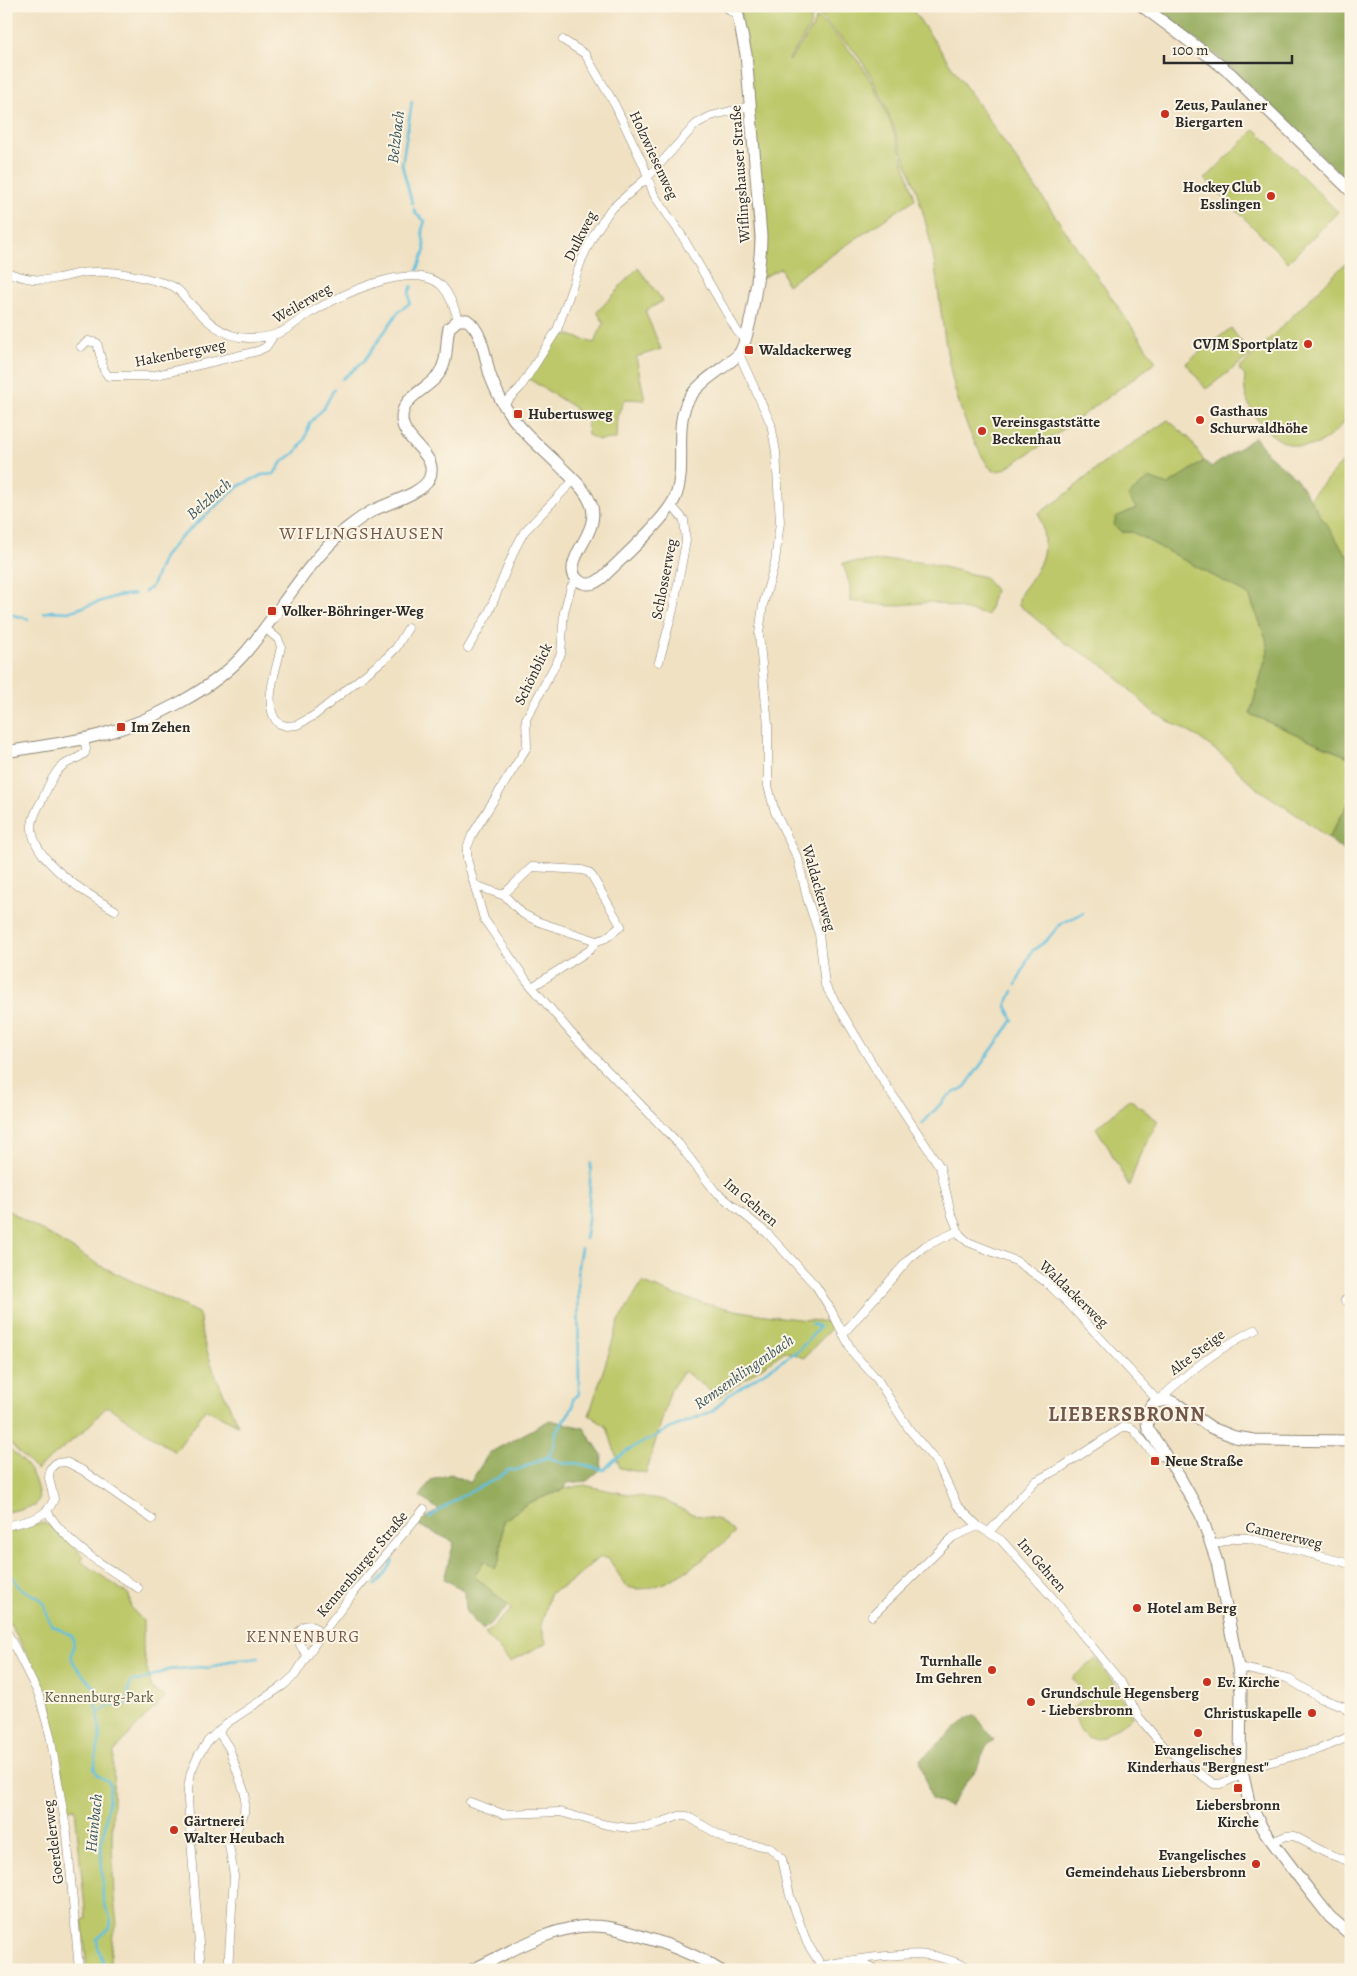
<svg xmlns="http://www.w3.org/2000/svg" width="1357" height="1976" viewBox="0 0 1357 1976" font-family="Alegreya,serif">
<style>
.green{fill:#bcc869;stroke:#747a4a}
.forest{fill:#95ac5d;stroke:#606c44}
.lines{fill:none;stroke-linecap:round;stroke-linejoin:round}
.stream{stroke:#5fc0dd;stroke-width:2.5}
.street-casing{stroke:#8e8677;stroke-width:9}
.secondary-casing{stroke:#8e8677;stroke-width:13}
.street{stroke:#fff;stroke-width:8}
.secondary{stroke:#fff;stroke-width:11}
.poi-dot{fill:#c8321e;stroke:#fcf5e5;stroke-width:2}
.labels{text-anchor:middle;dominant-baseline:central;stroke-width:4;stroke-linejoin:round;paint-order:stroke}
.poi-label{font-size:15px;font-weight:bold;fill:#2b2b2b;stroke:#fcf5e5;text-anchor:start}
.street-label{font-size:15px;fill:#2b2b2b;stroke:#fcf5e5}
.park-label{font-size:15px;fill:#565a3e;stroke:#fcf5e5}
.water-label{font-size:16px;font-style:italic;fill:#3b5860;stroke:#fcf5e5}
.neighbourhood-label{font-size:16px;letter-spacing:1px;fill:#72574a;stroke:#fcf5e5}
.quarter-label{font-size:18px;letter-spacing:1px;fill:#72574a;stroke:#fcf5e5}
.district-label{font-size:20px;font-weight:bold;letter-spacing:1px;fill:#72574a;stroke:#fcf5e5}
</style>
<rect width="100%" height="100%" fill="#fcf5e5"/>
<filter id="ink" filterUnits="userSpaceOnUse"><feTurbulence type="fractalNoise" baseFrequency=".02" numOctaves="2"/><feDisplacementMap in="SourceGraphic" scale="10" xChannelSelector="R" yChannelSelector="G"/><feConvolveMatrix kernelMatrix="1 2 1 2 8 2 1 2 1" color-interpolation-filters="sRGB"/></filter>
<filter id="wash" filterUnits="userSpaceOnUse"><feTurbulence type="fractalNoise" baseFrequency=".0096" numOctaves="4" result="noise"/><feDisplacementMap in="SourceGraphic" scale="20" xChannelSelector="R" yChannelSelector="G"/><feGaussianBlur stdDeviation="1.12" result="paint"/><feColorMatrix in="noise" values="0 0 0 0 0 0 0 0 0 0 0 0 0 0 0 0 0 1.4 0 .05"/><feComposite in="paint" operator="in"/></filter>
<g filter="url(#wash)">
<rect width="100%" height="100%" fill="#f0e1c3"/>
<!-- green -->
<path class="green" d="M 740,6 L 806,6 L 813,13 L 809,29 L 789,59 L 790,60 L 811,30 L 817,17 C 833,32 848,47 861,65 C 887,102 902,155 915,199 L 787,285 L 781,268 L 760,279 Z
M 816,6 L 910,6 L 1156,362 L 1039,447 L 1003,470 L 994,471 L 989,467 C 947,405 945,332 934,260 C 928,227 918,193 906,161 C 892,123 880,85 855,52 C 846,41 817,19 816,6 Z
M 1255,129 L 1338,212 L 1288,262 L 1205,179 Z
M 1351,258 L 1351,415 C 1340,426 1327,443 1311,446 C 1276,453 1239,409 1245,376 L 1239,370 L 1240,368 Z
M 638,268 L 663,301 L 645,311 L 661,349 L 636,357 L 645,400 L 625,399 L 617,416 L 616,439 L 598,440 L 588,435 L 587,414 L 575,411 L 575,408 L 529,379 L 560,332 L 594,343 L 604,323 L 597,312 L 620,288 L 619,287 Z
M 1231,328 L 1251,355 L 1206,389 L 1186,363 Z
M 1168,420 L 1189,438 L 1204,461 L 1136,508 L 1117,517 L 1121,532 L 1132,532 L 1249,595 L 1266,638 L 1268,651 L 1250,714 L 1351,758 L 1351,800 L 1328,838 L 1303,819 L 1255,787 L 1223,756 L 1198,737 L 1154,713 L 1108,669 L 1095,660 L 1065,643 L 1019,605 C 1018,596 1023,590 1028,584 C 1047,556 1047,545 1039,513 L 1059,500 L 1101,465 Z
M 1351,453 L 1351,557 L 1345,553 L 1309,499 Z
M 896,560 L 927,563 L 984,577 L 995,590 L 988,615 L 931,602 L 891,606 L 850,601 L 850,586 L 843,563 Z
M 1130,1099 L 1158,1121 L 1139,1157 L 1129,1186 L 1107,1145 L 1096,1128 Z
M 6,1209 L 101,1266 L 198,1313 L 200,1318 L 202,1336 L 214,1372 L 238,1425 L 206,1409 L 175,1452 L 107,1406 L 84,1431 L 36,1470 L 6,1439 Z
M 642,1282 C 699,1308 769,1317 831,1322 L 833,1326 L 804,1358 L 785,1351 L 719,1397 L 684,1371 L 671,1389 L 646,1473 L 620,1468 L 607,1427 L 589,1415 L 619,1321 Z
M 6,1445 C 25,1463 36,1472 39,1499 L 35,1506 L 6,1512 Z
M 584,1485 L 611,1491 L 664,1500 L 689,1513 L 719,1520 L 735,1533 C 713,1552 658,1601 626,1586 L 609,1559 L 601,1557 L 592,1563 L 574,1580 L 549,1594 L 549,1598 L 541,1625 L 546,1643 L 510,1662 L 485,1634 L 511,1610 L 509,1606 L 474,1576 L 484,1560 L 495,1569 L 500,1559 L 503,1521 L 528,1503 L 565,1489 Z
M 43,1523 C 55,1526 73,1547 84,1556 L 81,1561 L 129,1595 L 131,1608 L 143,1621 L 143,1652 L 152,1690 L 165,1697 L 134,1729 L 114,1752 L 112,1842 L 114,1898 L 117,1924 L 113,1934 L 110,1962 L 116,1970 L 87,1970 L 82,1920 L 86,1919 L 75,1808 L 67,1809 L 61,1769 L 51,1727 L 52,1707 L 39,1676 L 6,1616 L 6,1532 Z
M 1096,1659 L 1118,1690 L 1132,1717 C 1125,1722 1104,1737 1098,1738 C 1080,1742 1075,1719 1074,1707 L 1086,1696 L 1072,1678 Z"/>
<!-- forest -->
<path class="forest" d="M 1150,6 L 1351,6 L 1351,184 L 1236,72 L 1215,54 Z
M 1255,437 L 1268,454 L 1296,478 L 1345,553 L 1351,557 L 1351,758 L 1250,714 L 1268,651 L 1266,638 L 1249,595 L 1132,532 L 1121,532 L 1114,525 L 1116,517 L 1136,508 L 1128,496 L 1149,478 L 1168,485 L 1204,461 L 1212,467 Z
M 1351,800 L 1351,857 L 1328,838 Z
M 550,1420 L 584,1428 L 602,1455 L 601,1469 L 587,1481 L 567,1483 L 565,1489 L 528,1503 L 503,1521 L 500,1559 L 495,1569 L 484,1561 L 474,1576 L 509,1606 L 483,1630 L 466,1612 L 465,1591 L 444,1579 L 454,1542 L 416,1524 L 439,1510 L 420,1497 L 431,1480 L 451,1474 L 470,1483 L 489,1453 Z
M 970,1716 L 976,1716 L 994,1740 L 987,1745 L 977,1768 L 949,1807 L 931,1799 L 920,1760 Z"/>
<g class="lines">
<!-- stream -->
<path class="stream" d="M 412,101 L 402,165 L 412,203
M 414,209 L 416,214 L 425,221 L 422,230 L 425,250 L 417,271
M 342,379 L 364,361 L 399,311 L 410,303 L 409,293 L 412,286
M 145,592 L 152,586 L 164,557 L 179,539 L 239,486 L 262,475 L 274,474 L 282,462 L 296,452 L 305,439 L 310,423 L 324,408 L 334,389
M 6,613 L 28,619
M 44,613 L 52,611 L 68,612 L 117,596 L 135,594
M 1016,985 L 1031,952 L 1047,940 L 1060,924 L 1083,913
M 922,1124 L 948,1096 L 965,1087 L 1013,1020 L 1006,1006 L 1013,991
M 585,1239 L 588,1221 L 591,1163
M 548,1457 L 554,1446 L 556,1432 L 573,1407 L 573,1399 L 579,1394 L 578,1264 L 581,1248
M 430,1517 L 460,1497 L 498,1478 L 508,1470 L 517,1470 L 548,1457 L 565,1464 L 576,1463 L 604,1470 L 615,1459 L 632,1448 L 669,1429 L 713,1411 L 730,1394 L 799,1350 L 818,1329 L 819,1327 L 812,1324
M 6,1567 L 20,1588 L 39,1598 L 44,1604 L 49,1621 L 53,1626 L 72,1636 C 77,1649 70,1650 72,1659 C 75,1667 91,1684 97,1690 L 95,1704 L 98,1710 L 100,1737 L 94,1769 L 99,1776 L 108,1781 L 110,1786 L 104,1834 L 101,1844 L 103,1898 L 106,1908 L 110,1917 L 111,1924 L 109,1929 L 97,1939 C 97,1951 104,1959 105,1970
M 375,1585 L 385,1574 L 393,1560
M 99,1712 L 110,1705 L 127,1704 L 130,1683 L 133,1680 L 140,1681 L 168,1670 L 200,1667 L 209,1668 L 229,1661 L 259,1658"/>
</g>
</g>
<g filter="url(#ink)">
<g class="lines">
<defs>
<path id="street" d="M 725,6 L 730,11 L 738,13
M 563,40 L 585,54 L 615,105 L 644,166 L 654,195 L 681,234 L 737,331 L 745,340
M 6,272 C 22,278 42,282 58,278 C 70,276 80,272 92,272 C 115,270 148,278 170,285 C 177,287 182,294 187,300 C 204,318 222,338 249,338 C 259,338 270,337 279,333 C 290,329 298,320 308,314 C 337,297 412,258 442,286 C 450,295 455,309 458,320
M 81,347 L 88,341 L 97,343 L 104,370 L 108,376 L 152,376 L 258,351 L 266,347 L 274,335
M 739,354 L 771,424 L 776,452 L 780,522 L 775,562 L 763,605 L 759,634 L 768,725 L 768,786 L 775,812 L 798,859 L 807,898 L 819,934 L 825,985 L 878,1073 L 940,1167 L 951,1213 L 960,1235 L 968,1242 L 1016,1261 L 1046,1282 L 1069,1304 L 1158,1401 C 1186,1374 1220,1346 1255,1330
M 504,404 L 520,388 L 557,330 L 582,259 L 593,236 L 610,210 L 648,177 L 696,124 L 711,116 L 750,106
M 577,579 L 571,587 L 564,612 L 561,654 L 526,719 L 527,747 L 472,835 L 467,848 L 467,859 L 484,919 L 527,981 L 572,1034 L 678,1143 L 715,1191 L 768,1234 L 816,1286 L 831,1310 L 853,1353 L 877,1379 L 909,1429 L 938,1464 L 957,1505 L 978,1526 L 1001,1540 L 1051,1596 L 1121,1682 L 1138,1716 L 1158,1740 L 1169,1751 L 1214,1784 L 1220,1784 L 1242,1775
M 265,628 L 278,639 L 281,646 C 278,667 261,704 278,723 L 286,726 L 297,725 L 315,715 L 387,657 L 396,648 L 408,628
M 468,648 L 489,612 L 515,549 L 524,532 L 574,480
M 659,662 L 673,610 L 686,541 L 684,520 L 671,505
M 84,738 L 86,749 L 85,753 C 77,760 66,761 59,769 C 51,778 47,789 42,800 C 38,807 33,816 32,825 C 30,860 88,895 115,910
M 475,885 L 505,896 L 523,914 L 539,922 L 597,941
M 503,895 L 532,867 L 582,870 L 588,872 L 592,876 L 621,926 L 606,938 L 597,941 L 590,950 L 532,987
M 1345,1300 L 1351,1300
M 843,1334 L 910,1258 L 925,1246 L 958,1231
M 47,1511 C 67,1545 106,1567 138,1588
M 6,1526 C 25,1521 46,1520 54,1499 L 49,1478 L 50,1469 L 56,1463 L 66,1462 L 82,1470 L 152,1519
M 989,1532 L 1034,1482 L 1062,1467 L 1123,1427 L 1128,1427 L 1133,1429 L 1155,1456 L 1166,1456
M 1212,1545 L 1234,1538 L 1248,1538 L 1351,1564
M 872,1616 L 953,1537 L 978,1526
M 6,1630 L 39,1695 L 50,1735 L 67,1834 L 79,1970
M 308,1655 C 284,1633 311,1612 320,1636
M 1238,1667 L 1287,1678 L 1320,1698 L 1343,1706 L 1351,1712
M 218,1731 L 229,1748 L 245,1794 L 244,1814 L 229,1845 L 234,1876 L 228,1970
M 1241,1770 L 1320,1749 L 1351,1736
M 470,1802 L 503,1814 L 560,1812 L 607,1825 L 629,1828 L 648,1827 L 679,1816 L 687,1816 L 729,1841 L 769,1847 L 782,1859 L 790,1896 L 807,1943 L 821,1965
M 1272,1842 L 1286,1836 L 1294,1836 L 1326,1853 L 1351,1862
M 857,1961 L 875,1970
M 201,1970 L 188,1801 L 188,1788 L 191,1772 L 198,1756 L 208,1741 L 227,1723 L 284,1685 L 295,1675 L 320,1636 L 351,1596 L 424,1509
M 811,1970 C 827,1961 910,1952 928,1955 C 945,1957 960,1964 976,1970"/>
<path id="secondary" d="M 1142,6 L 1201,50 L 1231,74 L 1351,191
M 6,752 C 38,746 72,743 103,734 C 150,721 214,690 246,652 C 280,612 306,563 346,529 C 355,522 364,515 374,510 C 388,503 423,493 429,479 C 441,454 401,442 402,417 C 403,396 427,390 438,375 C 449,361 445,344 449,328 L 458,320 L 467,320 C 483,331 485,359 490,375 C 493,384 497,392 501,400 C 515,426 538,445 559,465 C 571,477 587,490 592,507 C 594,516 592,525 588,533 C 583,546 560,573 583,583 C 591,586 597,582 603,577 C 622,558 665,520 675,498 C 688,467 672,424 690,397 C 702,379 724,369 739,354 C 751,337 761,259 761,236 L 746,54 L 736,6
M 1351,1441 L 1255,1440 L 1235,1437 L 1212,1428 L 1178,1405 L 1168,1400 L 1155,1402 L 1149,1409 L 1146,1416 L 1148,1429 L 1179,1476 L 1201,1515 L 1217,1562 L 1238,1667 L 1241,1692 L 1240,1762 L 1249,1802 L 1262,1828 L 1301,1880 L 1330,1917 L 1351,1935
M 472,1970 C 508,1953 553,1925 593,1926 C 613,1926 634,1934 653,1940 C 675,1947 698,1956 719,1970"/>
</defs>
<!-- street casing -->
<use href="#street" class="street-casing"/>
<!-- secondary casing -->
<use href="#secondary" class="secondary-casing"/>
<!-- street -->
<use href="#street" class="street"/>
<!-- secondary -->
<use href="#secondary" class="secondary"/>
</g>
</g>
<!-- markers -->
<g class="poi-dot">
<circle cx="1165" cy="114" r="5"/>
<circle cx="1271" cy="196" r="5"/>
<circle cx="1308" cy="344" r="5"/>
<rect x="744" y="345" width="10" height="10" rx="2.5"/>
<rect x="513" y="409" width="10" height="10" rx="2.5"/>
<circle cx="1200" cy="420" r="5"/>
<circle cx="982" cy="431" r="5"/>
<rect x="267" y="606" width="10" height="10" rx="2.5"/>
<rect x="116" y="722" width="10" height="10" rx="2.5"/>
<rect x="1150" y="1456" width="10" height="10" rx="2.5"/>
<circle cx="1137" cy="1608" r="5"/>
<circle cx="992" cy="1670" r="5"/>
<circle cx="1207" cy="1682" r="5"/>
<circle cx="1031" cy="1702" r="5"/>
<circle cx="1312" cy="1713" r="5"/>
<circle cx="1198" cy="1733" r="5"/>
<rect x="1233" y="1783" width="10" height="10" rx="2.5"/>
<circle cx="174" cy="1830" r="5"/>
<circle cx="1256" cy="1864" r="5"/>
</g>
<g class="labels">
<!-- poi labels -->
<g class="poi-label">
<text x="1175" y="105">Zeus, Paulaner<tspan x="1175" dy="17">Biergarten</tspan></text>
<text x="1261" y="187" text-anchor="end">Hockey Club<tspan x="1261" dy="17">Esslingen</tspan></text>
<text x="1298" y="344" text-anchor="end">CVJM Sportplatz</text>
<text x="759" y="350">Waldackerweg</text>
<text x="1210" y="411">Gasthaus<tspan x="1210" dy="17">Schurwaldhöhe</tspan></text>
<text x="528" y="414">Hubertusweg</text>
<text x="992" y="422">Vereinsgaststätte<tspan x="992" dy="17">Beckenhau</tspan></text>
<text x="282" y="611">Volker-Böhringer-Weg</text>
<text x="131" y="727">Im Zehen</text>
<text x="1165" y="1461">Neue Straße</text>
<text x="1147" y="1608">Hotel am Berg</text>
<text x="982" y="1661" text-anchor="end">Turnhalle<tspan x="982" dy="17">Im Gehren</tspan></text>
<text x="1217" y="1682">Ev. Kirche</text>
<text x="1041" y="1693">Grundschule Hegensberg<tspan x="1041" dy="17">- Liebersbronn</tspan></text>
<text x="1302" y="1713" text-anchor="end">Christuskapelle</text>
<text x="1198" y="1750" text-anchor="middle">Evangelisches<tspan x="1198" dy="17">Kinderhaus "Bergnest"</tspan></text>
<text x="1238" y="1805" text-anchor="middle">Liebersbronn<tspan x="1238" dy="17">Kirche</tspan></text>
<text x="184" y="1821">Gärtnerei<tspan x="184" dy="17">Walter Heubach</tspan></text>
<text x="1246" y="1855" text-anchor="end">Evangelisches<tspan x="1246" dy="17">Gemeindehaus Liebersbronn</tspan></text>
</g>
<!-- street labels -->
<g class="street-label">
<text transform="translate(654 155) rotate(65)">Holzwiesenweg</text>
<text transform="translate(740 174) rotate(-94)">Wiflingshauser Straße</text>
<text transform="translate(580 236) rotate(-63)">Dulkweg</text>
<text transform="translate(302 303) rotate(-30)">Weilerweg</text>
<text transform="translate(180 353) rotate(-11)">Hakenbergweg</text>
<text transform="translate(664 579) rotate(-79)">Schlosserweg</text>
<text transform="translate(533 674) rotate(-64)">Schönblick</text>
<text transform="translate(819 888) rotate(74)">Waldackerweg</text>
<text transform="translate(751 1202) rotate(40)">Im Gehren</text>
<text transform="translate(1074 1294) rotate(44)">Waldackerweg</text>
<text transform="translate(1197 1352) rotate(-37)">Alte Steige</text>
<text transform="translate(1284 1535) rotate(13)">Camererweg</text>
<text transform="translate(362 1564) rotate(-50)">Kennenburger Straße</text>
<text transform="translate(1042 1565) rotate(49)">Im Gehren</text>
<text transform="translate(53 1842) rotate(-97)">Goerdelerweg</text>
</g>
<!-- park labels -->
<g class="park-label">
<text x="99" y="1697">Kennenburg-Park</text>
</g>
<!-- water labels -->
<g class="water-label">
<text transform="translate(396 137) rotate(-83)">Belzbach</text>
<text transform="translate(209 499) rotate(-41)">Belzbach</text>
<text transform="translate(744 1372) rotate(-35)">Remsenklingenbach</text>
<text transform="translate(94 1823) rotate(-84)">Hainbach</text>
</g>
<!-- neighbourhood labels -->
<g class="neighbourhood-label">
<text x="303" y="1637">KENNENBURG</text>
</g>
<!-- quarter labels -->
<g class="quarter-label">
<text x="362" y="533">WIFLINGSHAUSEN</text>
</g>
<!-- district labels -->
<g class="district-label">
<text x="1127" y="1414">LIEBERSBRONN</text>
</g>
</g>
<!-- margin -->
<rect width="1357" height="1976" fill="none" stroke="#fcf5e5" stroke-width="25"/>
<!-- scale -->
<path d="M1164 55v8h128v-8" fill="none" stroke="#2b2b2b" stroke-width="2.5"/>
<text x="1172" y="55" font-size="15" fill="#2b2b2b" stroke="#fcf5e5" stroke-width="4" paint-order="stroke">100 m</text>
</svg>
